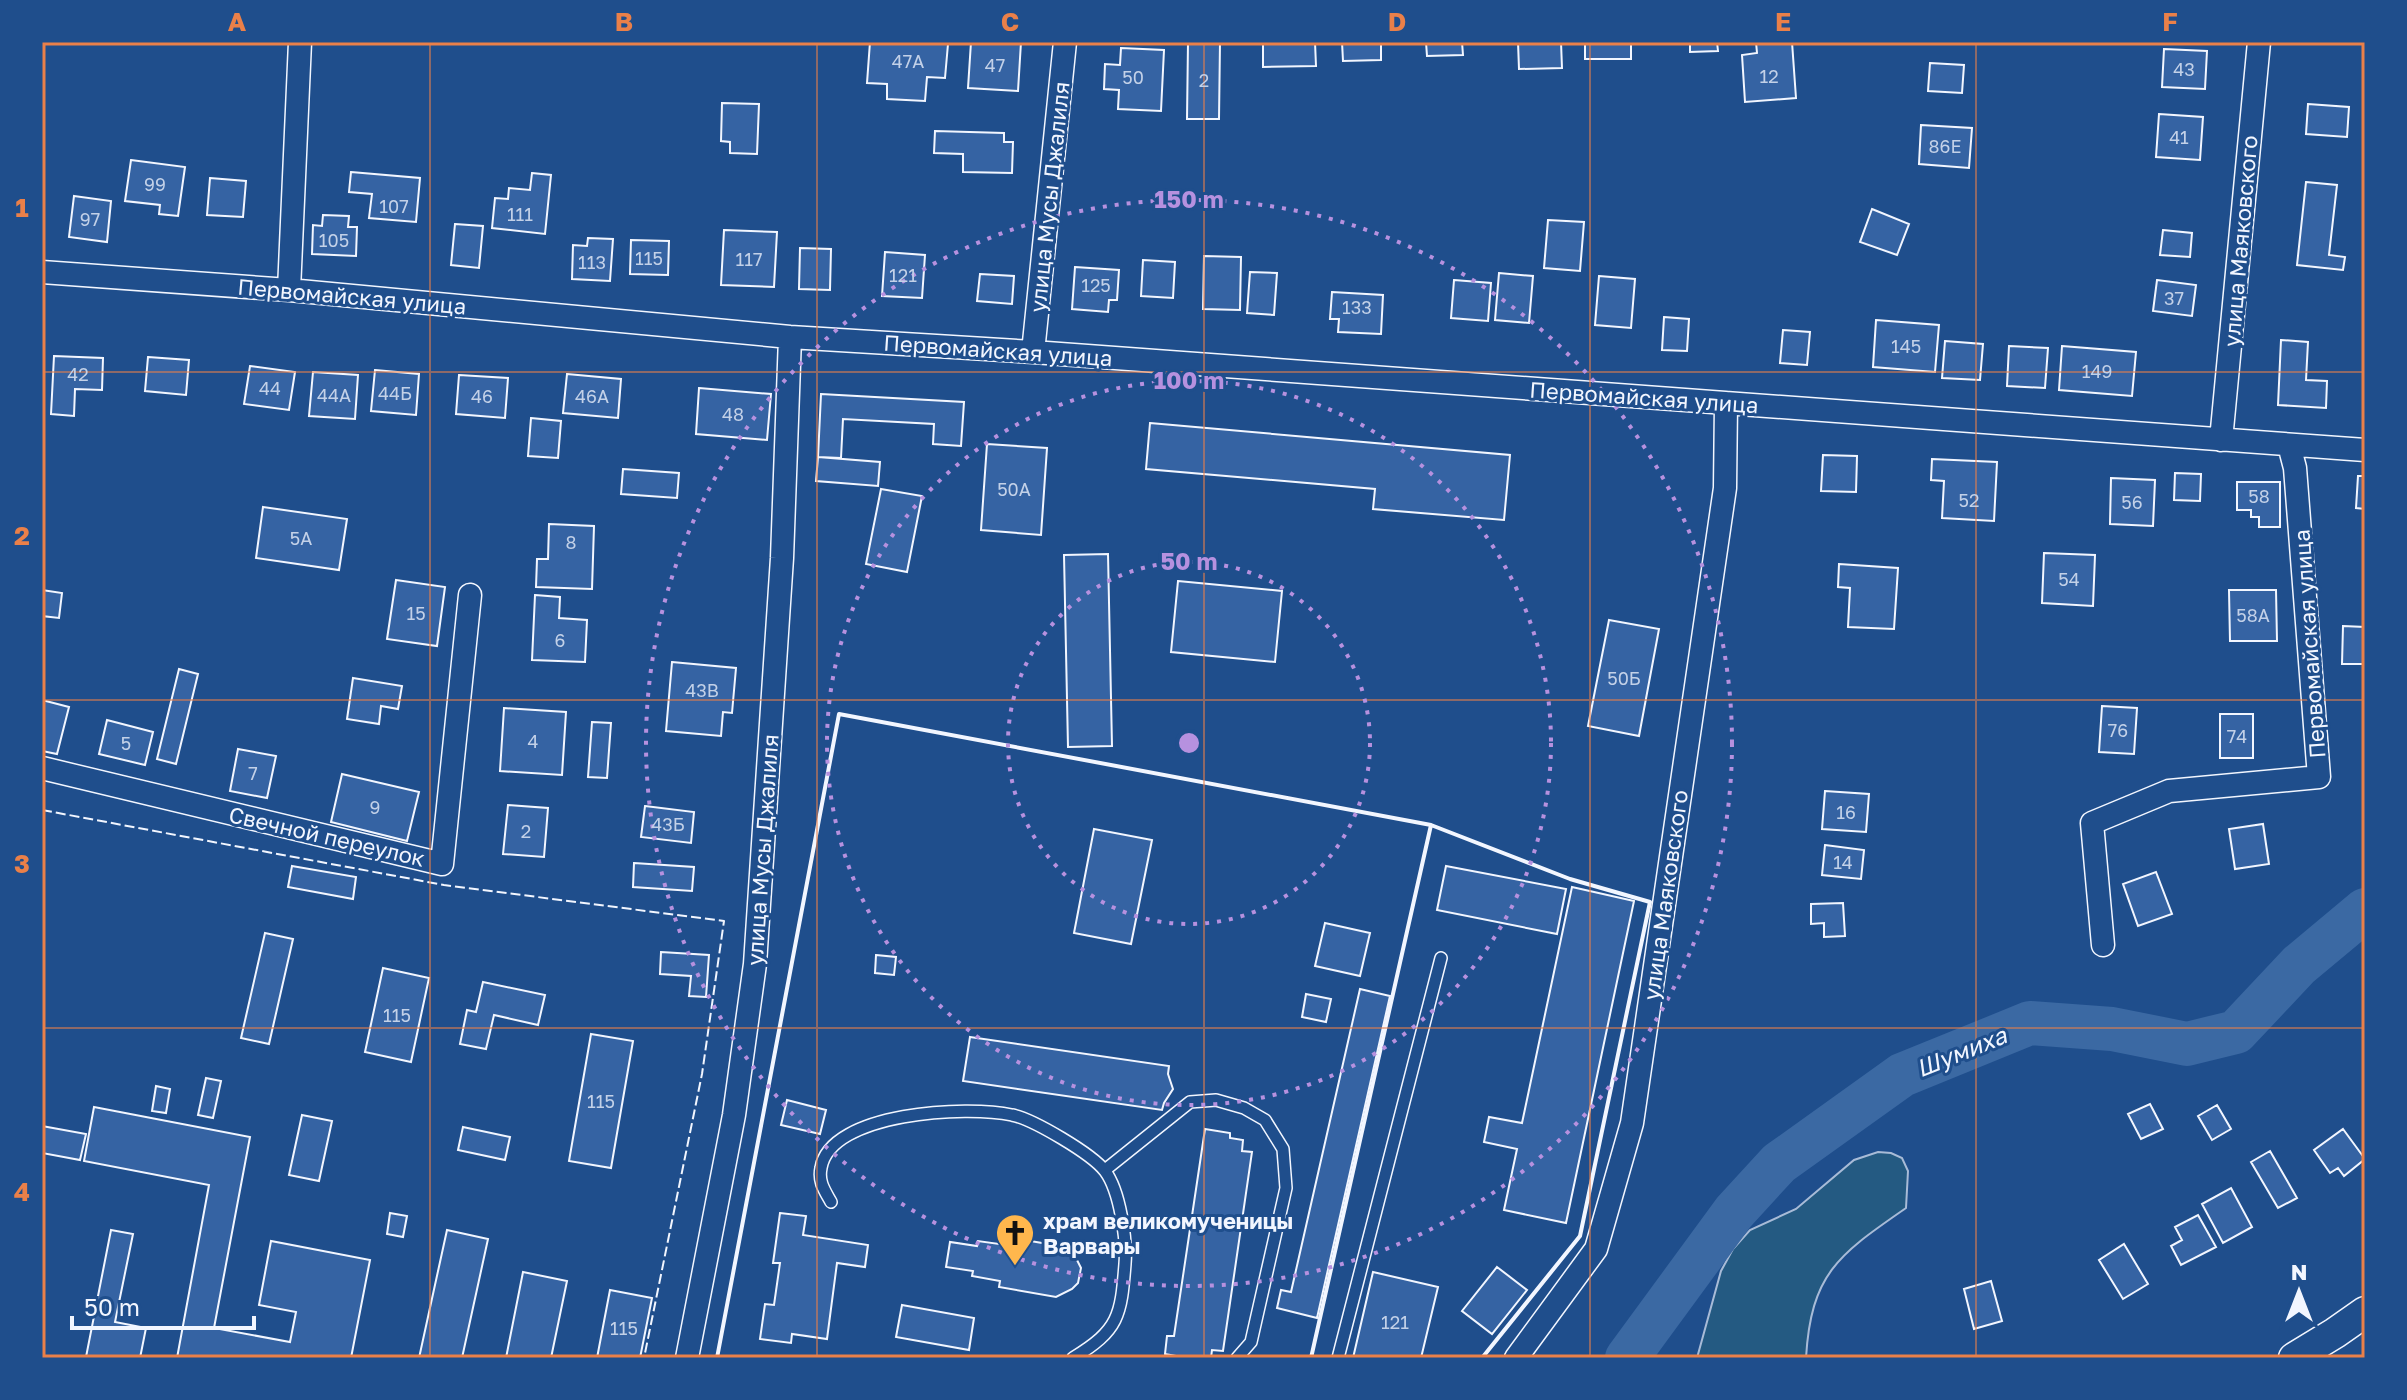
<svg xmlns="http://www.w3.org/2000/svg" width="2407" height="1400" viewBox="0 0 2407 1400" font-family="'Golos Text',sans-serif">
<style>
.green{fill:#245a82;stroke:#a8bbd7;stroke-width:2}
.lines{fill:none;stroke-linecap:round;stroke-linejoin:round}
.river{stroke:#3b69a3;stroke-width:44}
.building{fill:#3563a3;stroke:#f2f6ff;stroke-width:2}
.lane-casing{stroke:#f2f6ff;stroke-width:14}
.street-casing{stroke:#f2f6ff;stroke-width:25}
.secondary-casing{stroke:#f2f6ff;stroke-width:33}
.lane{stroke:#1f4e8c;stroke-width:11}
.street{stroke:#1f4e8c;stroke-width:22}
.secondary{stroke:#1f4e8c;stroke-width:30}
.fence{stroke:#f2f6ff;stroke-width:2;stroke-dasharray:10 4;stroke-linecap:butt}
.wall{stroke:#f2f6ff;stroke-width:4}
.grid{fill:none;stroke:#ea8049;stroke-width:2;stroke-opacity:0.55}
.ring{fill:none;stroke:#b691df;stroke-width:4;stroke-dasharray:4 8}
.labels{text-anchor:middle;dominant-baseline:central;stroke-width:6;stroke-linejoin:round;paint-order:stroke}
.number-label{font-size:18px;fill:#c3d1e8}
.street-label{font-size:22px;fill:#f2f6ff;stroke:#1f4e8c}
.poi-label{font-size:22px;font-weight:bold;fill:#f2f6ff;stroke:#1f4e8c;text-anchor:start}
.water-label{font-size:24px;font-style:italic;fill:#f2f6ff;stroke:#1f4e8c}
.centre{fill:#b691df;stroke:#1f4e8c;stroke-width:4}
.ring-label{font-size:24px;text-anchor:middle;font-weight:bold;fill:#b691df;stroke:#1f4e8c;stroke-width:6;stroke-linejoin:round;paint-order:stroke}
.neatline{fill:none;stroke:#ea8049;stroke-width:3}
.grid-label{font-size:26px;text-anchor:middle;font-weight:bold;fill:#ea8049}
</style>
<rect width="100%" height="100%" fill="#1f4e8c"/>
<!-- green -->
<path class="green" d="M 1878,1152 L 1891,1153 L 1902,1158 L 1908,1171 L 1906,1208 C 1840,1254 1811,1272 1806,1358 L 1697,1358 L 1721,1271 L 1733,1249 L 1750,1230 L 1796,1209 L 1854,1160 Z"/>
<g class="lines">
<!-- river -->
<path class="river" d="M 1627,1358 L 1734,1212 L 1779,1163 L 1902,1075 L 2030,1023 L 2112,1029 L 2187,1044 L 2236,1032 L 2299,965 L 2365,910"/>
</g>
<!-- building -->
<path class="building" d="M 870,42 L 948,44 L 945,78 L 927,77 L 925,101 L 887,99 L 887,84 L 867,83 Z
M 971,42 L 1021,42 L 1018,91 L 968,88 Z
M 1188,42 L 1220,42 L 1219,119 L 1187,119 Z
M 1263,42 L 1315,42 L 1316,66 L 1263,67 Z
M 1342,42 L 1381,42 L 1381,60 L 1343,61 Z
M 1426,42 L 1462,42 L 1463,55 L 1427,56 Z
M 1518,42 L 1561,42 L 1562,68 L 1519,69 Z
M 1585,42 L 1631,42 L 1631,59 L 1585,59 Z
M 1690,42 L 1717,42 L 1718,51 L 1690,52 Z
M 1756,42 L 1792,42 L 1796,98 L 1745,102 L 1742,55 L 1757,53 Z
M 1121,48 L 1164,50 L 1161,111 L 1118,109 L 1119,90 L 1104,89 L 1105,64 L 1120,65 Z
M 2164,49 L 2207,51 L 2205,89 L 2162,87 Z
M 1930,63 L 1964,65 L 1962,93 L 1928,91 Z
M 722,103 L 759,104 L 757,154 L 730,153 L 730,142 L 721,141 Z
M 2308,104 L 2349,107 L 2347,137 L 2306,134 Z
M 2159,114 L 2203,117 L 2200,160 L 2156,157 Z
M 1921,125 L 1972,128 L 1969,168 L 1919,164 Z
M 935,131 L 1004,133 L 1004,142 L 1013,142 L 1012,173 L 963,172 L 963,154 L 934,153 Z
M 131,160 L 185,167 L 178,216 L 159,214 L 160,205 L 125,201 Z
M 351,172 L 420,178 L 416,222 L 369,218 L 372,194 L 349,192 Z
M 532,173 L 551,175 L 545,234 L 492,228 L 495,198 L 508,199 L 509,188 L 530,190 Z
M 210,178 L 246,181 L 243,217 L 207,215 Z
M 2306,182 L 2337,185 L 2329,255 L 2345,257 L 2343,270 L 2297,265 Z
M 74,196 L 111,201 L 107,242 L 69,237 Z
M 1872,209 L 1909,224 L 1897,255 L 1860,242 Z
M 323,215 L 349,216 L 348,227 L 357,227 L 356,256 L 312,254 L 313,225 L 322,226 Z
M 1548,220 L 1584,222 L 1580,271 L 1544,268 Z
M 455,224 L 483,226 L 479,268 L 451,265 Z
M 724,230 L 777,232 L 774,287 L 721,285 Z
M 2163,230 L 2192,233 L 2190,257 L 2160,255 Z
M 588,238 L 613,239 L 610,281 L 572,279 L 573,245 L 587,246 Z
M 631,240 L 669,241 L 668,275 L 630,274 Z
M 800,248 L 831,249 L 830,290 L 799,289 Z
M 885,252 L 925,255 L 922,298 L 882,296 Z
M 1204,256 L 1241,257 L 1240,310 L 1203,309 Z
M 1143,260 L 1175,262 L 1173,298 L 1141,296 Z
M 1075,267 L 1119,270 L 1117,300 L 1109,300 L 1108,312 L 1072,309 Z
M 1250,272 L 1277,273 L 1274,315 L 1247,313 Z
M 1499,273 L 1533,276 L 1529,323 L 1495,320 Z
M 980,274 L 1014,276 L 1012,304 L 977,301 Z
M 1599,276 L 1635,279 L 1631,328 L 1595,325 Z
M 1454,280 L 1491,283 L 1488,321 L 1451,318 Z
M 2157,280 L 2196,285 L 2192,316 L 2153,311 Z
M 1332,292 L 1383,295 L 1381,334 L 1338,332 L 1339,319 L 1330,319 Z
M 1664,317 L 1689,319 L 1687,351 L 1662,350 Z
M 1876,320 L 1939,325 L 1935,372 L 1873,367 Z
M 1783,330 L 1810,332 L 1807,365 L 1780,363 Z
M 2281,340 L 2308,342 L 2306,380 L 2327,381 L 2326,408 L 2278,405 Z
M 1945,341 L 1983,344 L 1980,380 L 1942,378 Z
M 2009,346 L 2048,348 L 2045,388 L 2007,386 Z
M 2062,346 L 2136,352 L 2132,396 L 2059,390 Z
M 54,356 L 103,358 L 102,390 L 75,389 L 74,416 L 51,414 Z
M 148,357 L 189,360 L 186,395 L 145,391 Z
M 250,366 L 295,372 L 289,410 L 244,404 Z
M 375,370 L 419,374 L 416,415 L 371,411 Z
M 313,372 L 358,375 L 355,419 L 309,416 Z
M 567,374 L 621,379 L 618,418 L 563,413 Z
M 459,375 L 508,378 L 505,418 L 456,414 Z
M 699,388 L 771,394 L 767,440 L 696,434 Z
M 821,394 L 964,402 L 961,446 L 933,444 L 934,424 L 843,419 L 841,458 L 818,457 Z
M 531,418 L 561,421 L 558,458 L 528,456 Z
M 1150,423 L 1510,455 L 1504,520 L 1373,509 L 1375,489 L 1146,469 Z
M 987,444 L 1047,448 L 1041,535 L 981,530 Z
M 1823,455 L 1857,456 L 1856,492 L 1821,491 Z
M 818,457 L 880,462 L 878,486 L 816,481 Z
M 1932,459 L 1997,462 L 1994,521 L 1942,518 L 1944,481 L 1931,480 Z
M 623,469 L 679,473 L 677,498 L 621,494 Z
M 2175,473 L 2201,474 L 2200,501 L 2174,500 Z
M 2358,476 L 2365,476 L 2365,509 L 2356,508 Z
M 2111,478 L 2155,480 L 2153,526 L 2110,524 Z
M 2237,482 L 2280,482 L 2280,527 L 2259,527 L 2259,517 L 2251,517 L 2251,510 L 2237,510 Z
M 881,489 L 922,496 L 907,572 L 866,564 Z
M 263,507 L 347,519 L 339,570 L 256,558 Z
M 549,524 L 594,526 L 592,589 L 536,587 L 537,559 L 548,559 Z
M 2044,553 L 2095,555 L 2093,606 L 2042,603 Z
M 1108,554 L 1112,746 L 1068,747 L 1064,555 Z
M 1839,564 L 1898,568 L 1894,629 L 1848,627 L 1850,588 L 1838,587 Z
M 396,580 L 445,587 L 437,646 L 387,639 Z
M 1178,581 L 1282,591 L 1275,662 L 1171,652 Z
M 42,590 L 62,593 L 59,618 L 42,616 Z
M 2229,590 L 2276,590 L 2277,641 L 2230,641 Z
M 535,595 L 560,597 L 559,618 L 587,620 L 585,662 L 532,660 Z
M 1609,620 L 1659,629 L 1639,736 L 1588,726 Z
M 2343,626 L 2365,627 L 2365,664 L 2342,664 Z
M 672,662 L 736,668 L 732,713 L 723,712 L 721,736 L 666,731 Z
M 179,669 L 198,674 L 176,764 L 157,759 Z
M 353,678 L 402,686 L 398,709 L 381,706 L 379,724 L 347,719 Z
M 42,700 L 69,707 L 57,754 L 42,751 Z
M 2102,706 L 2137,708 L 2134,754 L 2099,752 Z
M 504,708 L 566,712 L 562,775 L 500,771 Z
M 2220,714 L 2253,714 L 2253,758 L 2220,758 Z
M 107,720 L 153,732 L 145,765 L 99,754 Z
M 592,722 L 611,723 L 607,778 L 588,777 Z
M 238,749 L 276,756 L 267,798 L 230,791 Z
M 342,774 L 419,792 L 407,841 L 331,822 Z
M 1825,791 L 1869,794 L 1866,832 L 1822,829 Z
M 508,805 L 548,808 L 544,857 L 503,854 Z
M 645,806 L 694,812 L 691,843 L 641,837 Z
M 2263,824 L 2269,864 L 2235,869 L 2229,829 Z
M 1094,829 L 1152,840 L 1131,944 L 1074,933 Z
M 1825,845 L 1864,850 L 1861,879 L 1822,875 Z
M 634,863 L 694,867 L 692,891 L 633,887 Z
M 292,866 L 356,877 L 353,899 L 288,887 Z
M 1446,866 L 1566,889 L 1557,934 L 1437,910 Z
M 2156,872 L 2172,914 L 2138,926 L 2123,884 Z
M 1572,887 L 1634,901 L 1566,1223 L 1504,1210 L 1517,1149 L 1484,1142 L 1489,1117 L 1522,1123 Z
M 1843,903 L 1845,936 L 1824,937 L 1824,923 L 1811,924 L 1811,904 Z
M 1325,923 L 1370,933 L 1360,976 L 1315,966 Z
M 265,933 L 293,939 L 269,1044 L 241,1038 Z
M 661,952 L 709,955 L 706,997 L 689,996 L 691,976 L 660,974 Z
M 876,955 L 896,957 L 894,975 L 875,973 Z
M 383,968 L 429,978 L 411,1062 L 365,1052 Z
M 483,982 L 545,995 L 538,1025 L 494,1015 L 486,1049 L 460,1044 L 467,1010 L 476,1012 Z
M 1360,989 L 1390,996 L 1317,1318 L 1277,1308 L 1281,1290 L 1291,1292 Z
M 1306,994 L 1331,999 L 1326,1022 L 1302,1017 Z
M 591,1034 L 633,1041 L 611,1168 L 569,1161 Z
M 970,1037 L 1169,1066 L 1168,1074 L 1173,1089 L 1164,1103 L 1162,1110 L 963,1081 Z
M 206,1078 L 221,1081 L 213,1118 L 198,1115 Z
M 156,1086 L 170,1089 L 166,1113 L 152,1111 Z
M 787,1100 L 826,1110 L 820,1134 L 781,1125 Z
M 2150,1104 L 2163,1129 L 2141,1139 L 2128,1114 Z
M 2217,1105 L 2231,1129 L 2212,1140 L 2198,1116 Z
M 94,1107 L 250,1137 L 214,1328 L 290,1342 L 296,1312 L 259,1305 L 271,1241 L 370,1260 L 351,1358 L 177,1358 L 209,1185 L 84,1161 Z
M 302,1115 L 332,1121 L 319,1181 L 289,1175 Z
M 42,1126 L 86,1134 L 80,1160 L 42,1153 Z
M 463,1127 L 510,1137 L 505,1160 L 458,1150 Z
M 1205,1129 L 1230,1133 L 1230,1138 L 1243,1140 L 1242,1151 L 1252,1152 L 1223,1351 L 1212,1350 L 1211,1358 L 1187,1358 L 1165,1354 L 1167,1336 L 1174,1336 Z
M 2343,1129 L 2365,1159 L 2344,1176 L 2338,1168 L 2330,1173 L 2314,1150 Z
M 2270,1151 L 2297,1198 L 2278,1208 L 2251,1162 Z
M 2231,1188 L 2252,1227 L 2223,1243 L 2202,1204 Z
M 390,1213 L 407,1216 L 403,1237 L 387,1234 Z
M 780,1213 L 806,1216 L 803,1235 L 868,1245 L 865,1267 L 837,1263 L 827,1339 L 792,1334 L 791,1343 L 760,1339 L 765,1304 L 774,1305 L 780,1263 L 773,1263 Z
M 2198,1215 L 2216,1247 L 2181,1265 L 2171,1246 L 2182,1240 L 2175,1227 Z
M 111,1230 L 133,1234 L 115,1322 L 146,1328 L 140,1358 L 86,1357 Z
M 447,1230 L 488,1239 L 462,1358 L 419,1358 Z
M 1008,1237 L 1065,1247 L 1077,1260 L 1081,1268 L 1078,1283 L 1072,1289 L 1056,1297 L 999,1287 L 1000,1281 L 972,1276 L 973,1271 L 946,1267 L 950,1242 L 977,1246 L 978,1241 L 1006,1245 Z
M 2124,1244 L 2148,1284 L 2123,1299 L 2099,1260 Z
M 1497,1267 L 1527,1290 L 1492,1334 L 1462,1311 Z
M 523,1272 L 567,1281 L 551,1358 L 506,1358 Z
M 1373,1272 L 1438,1287 L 1421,1358 L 1353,1358 Z
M 1991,1281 L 2002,1321 L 1974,1329 L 1964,1289 Z
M 610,1290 L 652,1298 L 640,1358 L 597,1358 Z
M 902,1305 L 974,1318 L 969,1350 L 896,1337 Z"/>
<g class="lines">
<defs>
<path id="lane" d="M 1105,1170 L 1190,1102 L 1216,1100 L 1244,1108 L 1265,1120 L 1283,1149 L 1286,1188 L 1251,1342 L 1237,1358
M 831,1202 C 825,1191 818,1182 821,1168 C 830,1112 968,1105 1012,1115 C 1033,1119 1092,1154 1105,1171 C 1120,1191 1127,1240 1125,1264 C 1121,1316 1119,1330 1073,1358
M 1338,1358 L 1441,958"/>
<path id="street" d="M 42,272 L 289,290 L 790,337 L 1033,352 L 2365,450
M 289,290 L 300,42
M 1033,352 L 1065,42
M 2221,440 L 2259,42
M 42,768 L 442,864 L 470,595
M 2103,945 L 2092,823 L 2169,791 L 2319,777 L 2295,468 L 2289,445
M 687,1358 L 734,1115 L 755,964 L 782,558 L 790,337
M 1516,1358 L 1596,1249 L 1632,1123 L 1725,488 L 1726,403"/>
<path id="secondary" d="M 2294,1358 L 2335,1333 L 2365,1312"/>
</defs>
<!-- lane casing -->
<use href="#lane" class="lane-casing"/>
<!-- street casing -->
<use href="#street" class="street-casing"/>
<!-- secondary casing -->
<use href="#secondary" class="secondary-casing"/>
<!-- lane -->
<use href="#lane" class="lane"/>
<!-- street -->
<use href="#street" class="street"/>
<!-- secondary -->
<use href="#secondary" class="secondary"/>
<!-- fence -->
<path class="fence" d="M 42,810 L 444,885 L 724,921 L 702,1074 L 644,1358"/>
<!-- wall -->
<path class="wall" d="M 1431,825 L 1570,879 L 1650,902 L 1580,1236 L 1482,1358
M 717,1358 L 839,714 L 1431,825 L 1311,1358"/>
</g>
<!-- grid -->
<path class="grid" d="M 430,42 L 430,1358M 817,42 L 817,1358M 1204,42 L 1204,1358M 1590,42 L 1590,1358M 1976,42 L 1976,1358M 42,372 L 2365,372M 42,700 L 2365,700M 42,1028 L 2365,1028"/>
<!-- distance rings -->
<g class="ring">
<circle cx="1189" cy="743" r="181"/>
<circle cx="1189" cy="743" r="362"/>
<circle cx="1189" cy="743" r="543"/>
</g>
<!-- icons -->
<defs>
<symbol id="church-pin" viewBox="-11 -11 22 30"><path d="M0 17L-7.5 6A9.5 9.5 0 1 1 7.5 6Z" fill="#ffb74d" stroke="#1f4e8c"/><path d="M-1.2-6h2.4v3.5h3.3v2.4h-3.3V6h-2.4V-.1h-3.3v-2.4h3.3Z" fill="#111"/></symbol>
</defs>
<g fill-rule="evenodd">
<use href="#church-pin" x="993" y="1211" width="44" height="60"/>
</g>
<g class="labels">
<!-- number labels -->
<g class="number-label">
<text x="908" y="61">47А</text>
<text x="995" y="65">47</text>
<text x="2184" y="69">43</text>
<text x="1769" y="76">12</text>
<text x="1133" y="77">50</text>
<text x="1204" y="80">2</text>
<text x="2179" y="137">41</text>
<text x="1945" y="146">86Е</text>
<text x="155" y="184">99</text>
<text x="394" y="206">107</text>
<text x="520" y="214">111</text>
<text x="90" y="219">97</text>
<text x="334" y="240">105</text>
<text x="649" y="258">115</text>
<text x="749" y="259">117</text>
<text x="592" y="262">113</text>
<text x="903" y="275">121</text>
<text x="1096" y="285">125</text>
<text x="2174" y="298">37</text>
<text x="1357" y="307">133</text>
<text x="1906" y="346">145</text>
<text x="2097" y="371">149</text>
<text x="78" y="374">42</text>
<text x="270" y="388">44</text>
<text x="395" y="393">44Б</text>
<text x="334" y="395">44А</text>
<text x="482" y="396">46</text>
<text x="592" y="396">46А</text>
<text x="733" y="414">48</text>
<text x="1014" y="489">50А</text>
<text x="2259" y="496">58</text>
<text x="1969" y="500">52</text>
<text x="2132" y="502">56</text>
<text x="301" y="538">5А</text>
<text x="571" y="542">8</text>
<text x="2069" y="579">54</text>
<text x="416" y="613">15</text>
<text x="2253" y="615">58А</text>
<text x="560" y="640">6</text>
<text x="1624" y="678">50Б</text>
<text x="702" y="690">43В</text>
<text x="2118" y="730">76</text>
<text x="2237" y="736">74</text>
<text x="533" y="741">4</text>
<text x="126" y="743">5</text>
<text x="253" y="773">7</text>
<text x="375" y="807">9</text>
<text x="1846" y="812">16</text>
<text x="668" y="824">43Б</text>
<text x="526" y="831">2</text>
<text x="1843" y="862">14</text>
<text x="397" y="1015">115</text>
<text x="601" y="1101">115</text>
<text x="1395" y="1322">121</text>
<text x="624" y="1328">115</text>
</g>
<!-- street labels -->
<g class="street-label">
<text transform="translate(1049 197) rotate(-84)">улица Мусы Джалиля</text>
<text transform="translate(2240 241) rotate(-85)">улица Маяковского</text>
<text transform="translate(352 296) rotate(5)">Первомайская улица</text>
<text transform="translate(998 350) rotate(4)">Первомайская улица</text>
<text transform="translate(1644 397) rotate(4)">Первомайская улица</text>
<text transform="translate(2309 644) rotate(-94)">Первомайская улица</text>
<text transform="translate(327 836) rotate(13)">Свечной переулок</text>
<text transform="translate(762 850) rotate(-86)">улица Мусы Джалиля</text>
<text transform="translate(1665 895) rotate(-82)">улица Маяковского</text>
</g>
<!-- poi labels -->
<g class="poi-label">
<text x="1043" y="1220">храм великомученицы<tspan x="1043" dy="25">Варвары</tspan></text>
</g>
<!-- water labels -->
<g class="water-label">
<text transform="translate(1961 1051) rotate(-22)">Шумиха</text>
</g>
</g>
<circle cx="1189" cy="743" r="12" class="centre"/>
<g class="ring-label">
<text x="1189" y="208">150 m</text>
<text x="1189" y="389">100 m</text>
<text x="1189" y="570">50 m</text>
</g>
<!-- border -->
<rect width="2407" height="1400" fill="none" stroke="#1f4e8c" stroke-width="88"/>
<!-- north arrow -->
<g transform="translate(2299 1292)" stroke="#1f4e8c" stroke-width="6" paint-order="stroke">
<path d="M0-6L14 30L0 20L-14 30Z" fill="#f2f6ff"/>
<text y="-12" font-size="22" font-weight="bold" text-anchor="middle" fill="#f2f6ff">N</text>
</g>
<!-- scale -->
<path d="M72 1316v12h182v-12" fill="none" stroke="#f2f6ff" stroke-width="4"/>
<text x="84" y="1316" font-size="24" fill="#f2f6ff" stroke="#1f4e8c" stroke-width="6" paint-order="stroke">50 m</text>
<rect x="44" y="44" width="2319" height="1312" class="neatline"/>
<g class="grid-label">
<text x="237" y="31">A</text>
<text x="624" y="31">B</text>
<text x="1010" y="31">C</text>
<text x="1397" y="31">D</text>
<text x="1783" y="31">E</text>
<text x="2170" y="31">F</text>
<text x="22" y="217">1</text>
<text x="22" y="545">2</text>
<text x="22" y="873">3</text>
<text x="22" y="1201">4</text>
</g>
</svg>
